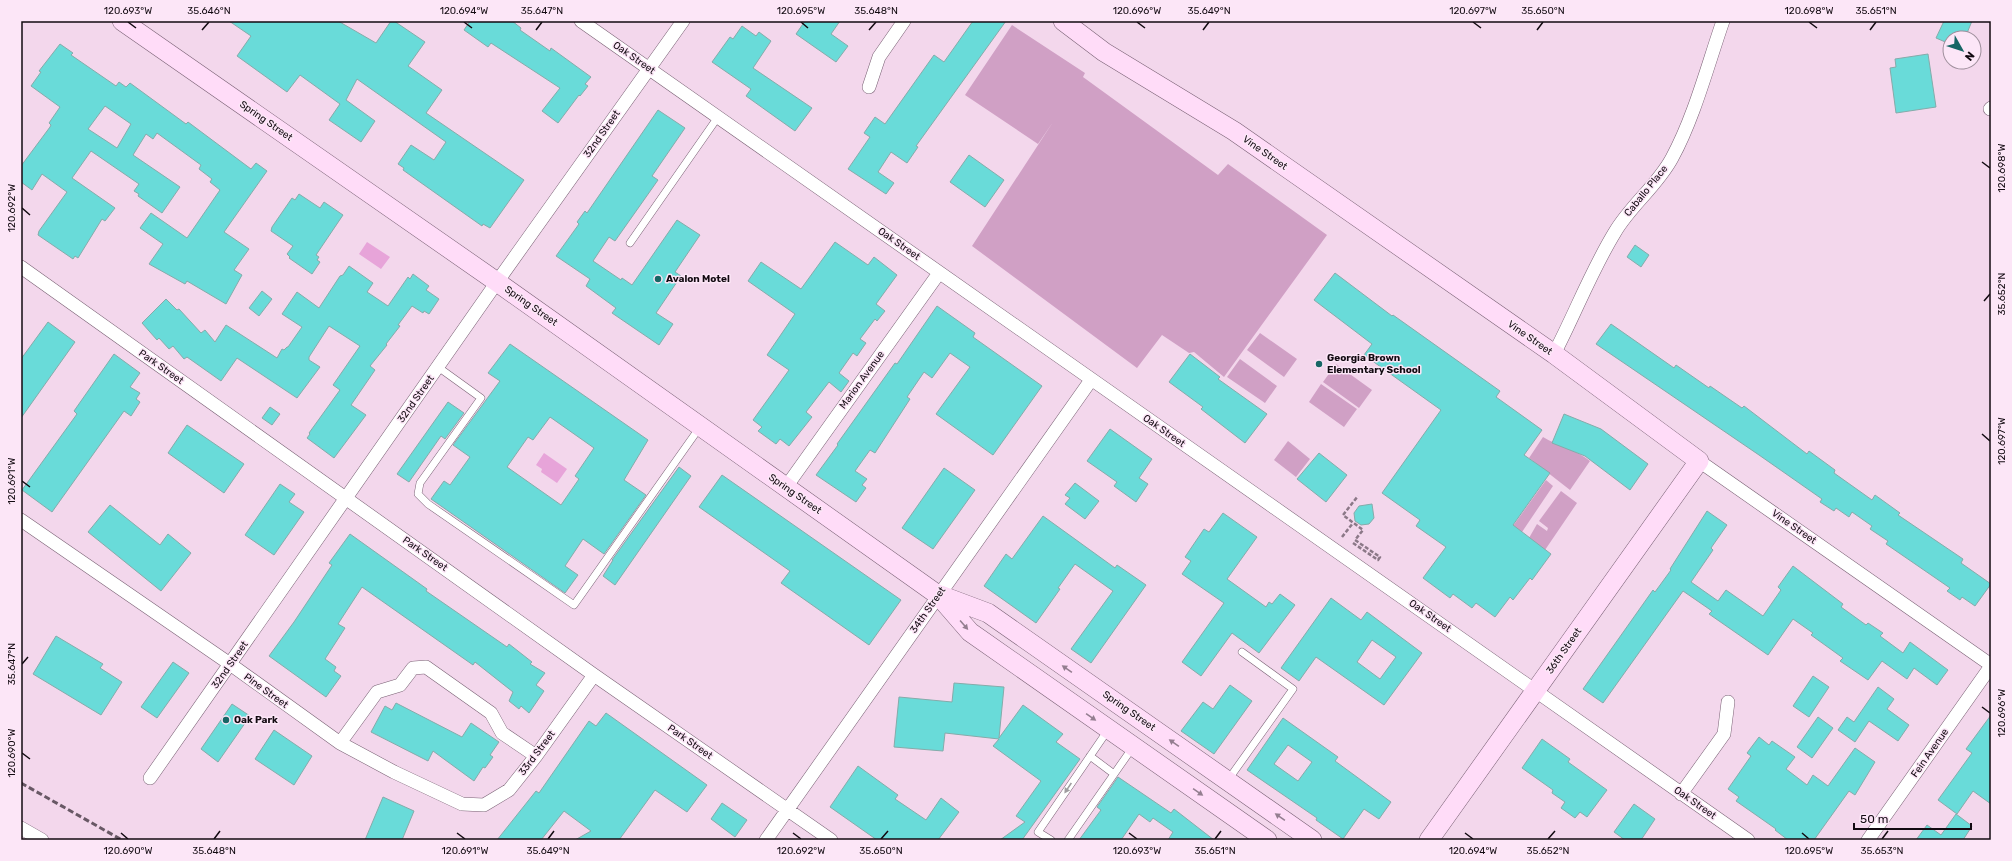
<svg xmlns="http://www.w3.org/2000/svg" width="2012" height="861" viewBox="0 0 2012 861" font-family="Rubik,sans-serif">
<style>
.green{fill:#d0a0c5}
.water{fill:#e7a4d9}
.building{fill:#69dbd9;stroke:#85abaa;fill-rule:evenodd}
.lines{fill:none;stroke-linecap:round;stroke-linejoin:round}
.lane-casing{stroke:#796174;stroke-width:8}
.street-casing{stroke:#796174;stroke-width:14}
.secondary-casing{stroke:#796174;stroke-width:20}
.path{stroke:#8b7887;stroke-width:2.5;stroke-dasharray:4 2;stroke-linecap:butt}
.lane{stroke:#fff;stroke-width:7}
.street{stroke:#fff;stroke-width:13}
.secondary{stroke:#ffdcf8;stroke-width:19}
.rail{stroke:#685865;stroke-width:3;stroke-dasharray:6 3;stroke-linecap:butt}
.oneway{fill:#947e90}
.oneway2{fill:#a09da0}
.ticks{fill:none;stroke:#120a11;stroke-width:1.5}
.poi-dot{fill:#176665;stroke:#fce6f7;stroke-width:1.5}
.labels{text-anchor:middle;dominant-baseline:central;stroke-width:3;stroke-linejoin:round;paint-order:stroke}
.street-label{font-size:10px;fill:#120a11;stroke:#fce6f7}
.poi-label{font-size:10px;font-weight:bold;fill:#120a11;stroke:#fce6f7;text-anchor:start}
.neatline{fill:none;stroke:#120a11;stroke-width:1.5}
.ticks-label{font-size:10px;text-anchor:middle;fill:#120a11}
</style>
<rect width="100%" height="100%" fill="#f3d7ec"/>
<!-- green -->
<path class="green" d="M 1012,25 L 1085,73 L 1083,77 L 1218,175 L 1228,164 L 1327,235 L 1224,377 L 1194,352 L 1189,353 L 1162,335 L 1137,368 L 972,246 L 1053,122 L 1038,144 L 965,95 Z
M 1260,333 L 1297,359 L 1284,377 L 1247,350 Z
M 1240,359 L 1277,386 L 1265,403 L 1227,377 Z
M 1336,364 L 1372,390 L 1359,408 L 1323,382 Z
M 1321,384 L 1357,409 L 1344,427 L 1309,402 Z
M 1543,437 C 1558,446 1577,450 1590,461 L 1570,490 L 1529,458 Z
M 1288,441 L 1310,459 L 1296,477 L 1274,460 Z
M 1546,480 L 1553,486 L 1522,532 L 1513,526 Z
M 1561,491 L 1577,503 L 1545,550 L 1529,538 L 1537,524 L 1547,531 L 1548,528 L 1539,521 Z"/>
<!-- water -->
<path class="water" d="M 367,242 L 390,257 L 381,269 L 359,254 Z
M 544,453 L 567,469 L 557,483 L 541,472 L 542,469 L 536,465 Z"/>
<!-- building -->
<path class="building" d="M 229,21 L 338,21 L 376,43 L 391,21 L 394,21 L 425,42 L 408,66 L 442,90 L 426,113 L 524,180 L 490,228 L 483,224 L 482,226 L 403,170 L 404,168 L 398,164 L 411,145 L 434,160 L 446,142 L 357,79 L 346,100 L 375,121 L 361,142 L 329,120 L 340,104 L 300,75 L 287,92 L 237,56 L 251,36 Z
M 470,21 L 512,21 L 521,28 L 520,30 L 550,51 L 551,48 L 591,77 L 585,84 L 588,86 L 580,96 L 579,95 L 558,123 L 542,111 L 560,88 L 491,43 L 488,47 L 464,30 Z
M 805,21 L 840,21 L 831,34 L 848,46 L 836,62 L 796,34 Z
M 973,21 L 1006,21 L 916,146 L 918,147 L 907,163 L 891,152 L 878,172 L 894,183 L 886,194 L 848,169 L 870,137 L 864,133 L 875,117 L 885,124 L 934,55 L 944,62 Z
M 1944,21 L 1972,21 L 1965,38 L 1950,38 L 1950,44 L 1936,38 Z
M 742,26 L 756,36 L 759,32 L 771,41 L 753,68 L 812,108 L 795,131 L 746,96 L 751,89 L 712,62 L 730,37 L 733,39 Z
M 60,44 L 73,53 L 71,55 L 116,86 L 119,82 L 126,87 L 130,83 L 186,124 L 188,122 L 251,169 L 256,163 L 267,171 L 224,232 L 249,249 L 234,270 L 242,275 L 226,304 L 187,281 L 185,284 L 149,264 L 163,244 L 140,228 L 151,213 L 187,238 L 220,190 L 210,182 L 212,179 L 199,169 L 201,165 L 157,133 L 153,139 L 146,134 L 133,155 L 180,187 L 162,213 L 138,196 L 139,194 L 134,191 L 139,184 L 91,151 L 72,178 L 115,208 L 105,221 L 102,219 L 78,258 L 75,256 L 73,259 L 38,235 L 39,231 L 67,192 L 42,174 L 32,190 L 21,182 L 21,166 L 50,127 L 51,125 L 49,123 L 60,107 L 31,86 L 41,72 L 39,71 ZM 105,106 L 131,124 L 117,148 L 88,129 Z
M 1928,54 L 1936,107 L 1896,113 L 1890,68 L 1896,67 L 1895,59 Z
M 658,110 L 685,128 L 652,176 L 658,180 L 615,241 L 609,237 L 593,261 L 621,280 L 622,278 L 632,285 L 677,220 L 700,235 L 675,272 L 681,276 L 656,313 L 673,324 L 659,345 L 612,313 L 616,308 L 586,286 L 590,279 L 556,256 L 579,224 L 577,222 L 585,211 L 587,213 Z
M 969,155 L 1004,180 L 985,207 L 950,182 Z
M 299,194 L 320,208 L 324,202 L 343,215 L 316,255 L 319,257 L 317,260 L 320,262 L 312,274 L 289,258 L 290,257 L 287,254 L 293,246 L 271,231 L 272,227 L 292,198 L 295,200 Z
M 835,242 L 868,265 L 874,257 L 897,275 L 876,304 L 885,311 L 877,321 L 875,319 L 860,339 L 866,343 L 857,356 L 853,353 L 839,373 L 849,381 L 841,392 L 829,382 L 806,412 L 812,417 L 789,446 L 780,439 L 776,444 L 758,431 L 762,427 L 753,420 L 789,370 L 767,355 L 795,314 L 748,281 L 761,262 L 801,289 Z
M 1635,245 L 1649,255 L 1641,267 L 1627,257 Z
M 349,266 L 373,283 L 367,292 L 388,306 L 408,277 L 410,279 L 413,274 L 429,286 L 426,290 L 439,299 L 429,314 L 424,311 L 423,313 L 412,306 L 398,325 L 400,326 L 386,344 L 387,345 L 370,366 L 375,370 L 351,405 L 366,415 L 334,458 L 307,438 L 310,434 L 309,433 L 340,390 L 333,385 L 360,346 L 329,326 L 309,357 L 309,360 L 320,367 L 297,398 L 237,358 L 221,381 L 187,357 L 184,359 L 173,346 L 169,349 L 159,338 L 157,340 L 142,323 L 166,299 L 177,310 L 179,309 L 201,333 L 205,330 L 215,342 L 226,325 L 277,358 L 282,349 L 284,350 L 287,347 L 288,347 L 302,327 L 282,314 L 297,292 L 319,308 L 340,276 L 343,275 Z
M 1335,273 L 1392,316 L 1393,315 L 1500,391 L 1496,397 L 1542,430 L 1524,455 L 1550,473 L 1513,525 L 1551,554 L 1532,580 L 1530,578 L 1513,600 L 1510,597 L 1495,617 L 1476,603 L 1472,608 L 1453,594 L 1450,598 L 1423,578 L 1446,547 L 1416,526 L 1420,520 L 1382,493 L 1441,410 L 1364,355 L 1372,344 L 1314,300 Z
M 262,291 L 272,299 L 259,316 L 249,308 Z
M 937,306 L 975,333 L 973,337 L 1042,386 L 993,455 L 936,414 L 970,367 L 950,353 L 932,378 L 924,372 L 907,397 L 910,399 L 875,453 L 870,450 L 855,471 L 867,479 L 862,485 L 866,488 L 856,502 L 816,475 L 838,445 L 837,444 L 895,363 L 897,364 Z
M 48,322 L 75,342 L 21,418 L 21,359 Z
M 1611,324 L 1674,368 L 1676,365 L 1709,388 L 1710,386 L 1742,408 L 1744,406 L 1807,454 L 1809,451 L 1835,470 L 1834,473 L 1872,500 L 1875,495 L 1900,513 L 1898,515 L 1963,559 L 1961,563 L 1991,584 L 1975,606 L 1962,597 L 1960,600 L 1947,591 L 1950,588 L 1886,544 L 1888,541 L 1870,529 L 1872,526 L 1852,512 L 1849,517 L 1836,508 L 1834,511 L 1820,502 L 1822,499 L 1759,455 L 1596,344 Z
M 510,344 L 648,440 L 624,480 L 646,495 L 604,554 L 583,539 L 565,566 L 578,575 L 565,593 L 431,499 L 444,481 L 450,485 L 470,457 L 453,445 L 500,381 L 488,373 ZM 550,417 L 594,448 L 575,476 L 579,479 L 561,505 L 507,467 L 528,437 L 533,440 Z
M 114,354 L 140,373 L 130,387 L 140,393 L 136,399 L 140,402 L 131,416 L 124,411 L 52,512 L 22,490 L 77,414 L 74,411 Z
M 1190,354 L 1220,377 L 1218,379 L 1267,414 L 1245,443 L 1201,409 L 1203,407 L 1169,382 Z
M 448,402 L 464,413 L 445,439 L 441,436 L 409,482 L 397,474 Z
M 270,407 L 280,414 L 272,425 L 262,418 Z
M 1564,414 L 1601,429 L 1648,464 L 1630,490 L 1585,456 L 1552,443 Z
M 187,425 L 244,464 L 224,493 L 168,453 Z
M 1110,429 L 1152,459 L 1139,478 L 1148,484 L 1136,502 L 1114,486 L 1117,482 L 1087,461 Z
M 1319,453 L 1347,475 L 1326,502 L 1297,479 Z
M 679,467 L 691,476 L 615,585 L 603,576 L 613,560 L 612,560 Z
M 944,468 L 975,490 L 933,549 L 902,528 Z
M 722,475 L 901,600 L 869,645 L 781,583 L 790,571 L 699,507 Z
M 1075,483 L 1099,501 L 1085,519 L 1065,504 L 1070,498 L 1065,495 Z
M 280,484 L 295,494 L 289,502 L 304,512 L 274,555 L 245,535 Z
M 1372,504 L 1374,518 L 1369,524 L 1361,525 L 1355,521 L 1354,513 L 1359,506 Z
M 110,505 L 160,545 L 168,534 L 191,553 L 161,591 L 88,532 Z
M 1707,511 L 1727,525 L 1711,548 L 1713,550 L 1691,582 L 1718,601 L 1726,590 L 1763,616 L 1781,590 L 1778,587 L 1793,566 L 1843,604 L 1841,607 L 1866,625 L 1868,623 L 1883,633 L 1880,636 L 1903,653 L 1910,642 L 1948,670 L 1937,685 L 1914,668 L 1907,679 L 1882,661 L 1868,680 L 1840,661 L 1843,658 L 1811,635 L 1813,633 L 1793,619 L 1768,655 L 1709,614 L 1712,611 L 1683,591 L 1603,703 L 1583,689 L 1653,590 L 1655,592 L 1671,570 L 1670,569 Z
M 1223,513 L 1257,537 L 1227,579 L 1266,607 L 1269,602 L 1272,604 L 1280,594 L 1295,605 L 1259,653 L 1232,633 L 1201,676 L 1182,662 L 1224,603 L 1182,574 L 1191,561 L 1185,557 L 1204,529 L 1209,532 Z
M 1043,516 L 1115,568 L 1117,565 L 1146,585 L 1091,663 L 1071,649 L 1113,591 L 1075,564 L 1058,588 L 1060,589 L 1036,623 L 984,586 L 1006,554 L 1012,559 Z
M 350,534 L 427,589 L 426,591 L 507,647 L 509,644 L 532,662 L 530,664 L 545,673 L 536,685 L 544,691 L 529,713 L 521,706 L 519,709 L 509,701 L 513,692 L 475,662 L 473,665 L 362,587 L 338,624 L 345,628 L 325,659 L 336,667 L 334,671 L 341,676 L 326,697 L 269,656 L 294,622 L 332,565 L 329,563 Z
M 1331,598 L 1361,620 L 1367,612 L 1422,653 L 1384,705 L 1316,657 L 1299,681 L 1281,668 ZM 1372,640 L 1396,657 L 1380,679 L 1357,662 Z
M 56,636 L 103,664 L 100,668 L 122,682 L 101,715 L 33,674 Z
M 173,662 L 189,673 L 157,718 L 141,707 Z
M 1813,676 L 1829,687 L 1809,717 L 1793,706 Z
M 954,683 L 1004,687 L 999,738 L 1023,705 L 1063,734 L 1056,742 L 1080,759 L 1022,840 L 1000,840 L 1025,822 L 1016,816 L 1041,781 L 993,746 L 999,739 L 945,733 L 943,751 L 894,747 L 899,697 L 952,702 Z
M 1230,685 L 1252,701 L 1214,754 L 1181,731 L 1203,702 L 1213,709 Z
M 1878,687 L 1894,699 L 1887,709 L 1909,725 L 1898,741 L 1869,721 L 1855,742 L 1838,730 L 1847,717 L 1854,722 Z
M 396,703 L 462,737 L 471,723 L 499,742 L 490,755 L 493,757 L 485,768 L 483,767 L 474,781 L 433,751 L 428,761 L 371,732 L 385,706 L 392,710 Z
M 232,704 L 250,716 L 218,762 L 201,749 Z
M 606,713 L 707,785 L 687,812 L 655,790 L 619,840 L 575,840 L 591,831 L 564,811 L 541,840 L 497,840 L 536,791 L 539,793 L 589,721 L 596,726 Z
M 1991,715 L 1991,804 L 1973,791 L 1957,814 L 1938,800 L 1972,753 L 1966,749 Z
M 1818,717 L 1833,728 L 1812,758 L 1797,747 Z
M 1283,718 L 1338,757 L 1335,761 L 1391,802 L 1379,819 L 1364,809 L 1343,839 L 1316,820 L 1317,818 L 1247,770 ZM 1288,745 L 1312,762 L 1298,781 L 1274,764 Z
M 274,730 L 312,756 L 294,785 L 255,759 Z
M 1759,737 L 1769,745 L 1772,741 L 1795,757 L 1786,769 L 1807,785 L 1813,775 L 1828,786 L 1855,748 L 1875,762 L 1855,795 L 1849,791 L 1814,840 L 1788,840 L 1775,830 L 1776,829 L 1736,801 L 1739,797 L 1728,789 L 1751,756 L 1747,753 Z
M 1542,739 L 1570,759 L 1568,762 L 1607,790 L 1587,817 L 1580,812 L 1575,818 L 1561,808 L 1565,802 L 1552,793 L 1553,790 L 1522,768 Z
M 858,766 L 898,795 L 895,799 L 926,820 L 941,798 L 959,812 L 938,840 L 877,840 L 830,807 Z
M 1118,777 L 1171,813 L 1174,809 L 1214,840 L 1168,840 L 1173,832 L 1153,818 L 1150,822 L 1139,814 L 1121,840 L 1079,840 L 1101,810 L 1097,807 Z
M 383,797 L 414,811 L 402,840 L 365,840 Z
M 722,803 L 747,820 L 735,837 L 711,819 Z
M 1634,804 L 1655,819 L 1641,840 L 1625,840 L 1614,832 Z
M 1956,814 L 1972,826 L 1963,840 L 1916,840 L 1927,825 L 1941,835 Z"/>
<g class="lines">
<defs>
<path id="lane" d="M 630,243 L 718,117
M 438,367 L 481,398 L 420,483 L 418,494 L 428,504 L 574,605 L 700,427
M 1090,756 L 1114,774
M 1228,780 L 1293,689 L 1242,652
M 1051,840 L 1038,832 L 1108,730
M 1068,840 L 1133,747"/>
<path id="street" d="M 581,21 L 1748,840
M 869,87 L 879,57 L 904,21
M 1990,109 L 1991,108
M 21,267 L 594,675 L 831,840
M 1554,354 C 1575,314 1591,271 1615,232 C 1631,205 1657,186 1672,158 C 1694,118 1708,64 1723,21
M 1699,461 L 1991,665
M 786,487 L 939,273
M 21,520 L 230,664 L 340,743 L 394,772 L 462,804 L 484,805 L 509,790 L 536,756 L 594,675
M 340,743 L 377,692 L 400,685 L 413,668 L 426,667 L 491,713 L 502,733 L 536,756
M 150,778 L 497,282 L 683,21
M 1681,794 L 1724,734 L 1728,702
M 21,828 L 42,840
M 766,840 L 1091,380
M 1868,840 L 1991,666"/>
<path id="secondary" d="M 122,21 L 497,282 L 938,595 L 970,632 L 1267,840
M 1063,21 L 1104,52 L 1234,131 L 1554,354 L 1699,461 L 1429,840
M 940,595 L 988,613 L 1312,840"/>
</defs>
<!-- lane casing -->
<use href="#lane" class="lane-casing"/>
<!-- street casing -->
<use href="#street" class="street-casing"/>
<!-- secondary casing -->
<use href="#secondary" class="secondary-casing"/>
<!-- path -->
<path class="path" d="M 1342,537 L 1353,523
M 1353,543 L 1378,560 L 1380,557 L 1355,540 L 1363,530 L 1343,515 L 1358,496"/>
<!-- lane -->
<use href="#lane" class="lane"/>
<!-- street -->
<use href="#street" class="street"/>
<!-- secondary -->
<use href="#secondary" class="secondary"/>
<!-- rail -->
<path class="rail" d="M 21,783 L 122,840"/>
</g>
<!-- one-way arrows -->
<defs><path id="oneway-solid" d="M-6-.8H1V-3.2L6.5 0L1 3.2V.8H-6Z"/></defs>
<g class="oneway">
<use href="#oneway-solid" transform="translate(964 625) rotate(49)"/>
<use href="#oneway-solid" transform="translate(1067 669) rotate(-145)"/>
<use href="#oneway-solid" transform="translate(1091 717) rotate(35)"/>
<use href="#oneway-solid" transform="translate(1174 743) rotate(-145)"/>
<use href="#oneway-solid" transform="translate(1198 792) rotate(35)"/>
<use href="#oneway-solid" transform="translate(1280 817) rotate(-145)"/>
</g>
<use class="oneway2" href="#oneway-solid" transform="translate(1068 788) rotate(124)"/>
<!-- ticks -->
<path class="ticks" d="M 128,22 L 136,28M 464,22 L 472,28M 801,22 L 808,28M 1137,22 L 1145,28M 1473,22 L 1481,28M 1809,22 L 1817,28M 202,30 L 209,22M 536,30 L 542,22M 869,30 L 876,22M 1203,30 L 1209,22M 1537,30 L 1543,22M 1870,30 L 1876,22M 1982,162 L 1990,168M 22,208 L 30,215M 1984,301 L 1990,294M 1982,434 L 1990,441M 22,481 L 30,487M 22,664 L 28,657M 1982,707 L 1990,713M 22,753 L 30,759M 121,833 L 128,839M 457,833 L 465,839M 793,833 L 801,839M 1129,833 L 1137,839M 1465,833 L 1473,839M 1802,833 L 1809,839M 214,839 L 220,831M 548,839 L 554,831M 881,839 L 888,831M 1215,839 L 1221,831M 1548,839 L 1555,831M 1882,839 L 1888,831"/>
<!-- markers -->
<g class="poi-dot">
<circle cx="658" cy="279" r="4"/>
<circle cx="1319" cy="364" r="4"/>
<circle cx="226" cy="720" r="4"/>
</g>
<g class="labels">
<!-- street labels -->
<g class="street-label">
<text transform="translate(634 58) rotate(35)">Oak Street</text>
<text transform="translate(266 121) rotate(35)">Spring Street</text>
<text transform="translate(602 134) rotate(-55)">32nd Street</text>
<text transform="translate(1265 153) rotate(35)">Vine Street</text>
<text transform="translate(1646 191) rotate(-51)">Caballo Place</text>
<text transform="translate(899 244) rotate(35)">Oak Street</text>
<text transform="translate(531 306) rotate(35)">Spring Street</text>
<text transform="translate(1530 338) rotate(35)">Vine Street</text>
<text transform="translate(161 367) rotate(35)">Park Street</text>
<text transform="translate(862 380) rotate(-54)">Marion Avenue</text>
<text transform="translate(416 399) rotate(-55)">32nd Street</text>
<text transform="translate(1164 431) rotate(35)">Oak Street</text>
<text transform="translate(795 494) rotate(35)">Spring Street</text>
<text transform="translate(1794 527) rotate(35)">Vine Street</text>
<text transform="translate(425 554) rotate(35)">Park Street</text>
<text transform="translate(928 610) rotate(-55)">34th Street</text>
<text transform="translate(1430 616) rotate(35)">Oak Street</text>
<text transform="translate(1564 651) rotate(-55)">36th Street</text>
<text transform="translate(230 665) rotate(-55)">32nd Street</text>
<text transform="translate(266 691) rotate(36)">Pine Street</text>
<text transform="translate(1129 711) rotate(35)">Spring Street</text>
<text transform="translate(690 742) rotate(35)">Park Street</text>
<text transform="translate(537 753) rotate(-53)">33rd Street</text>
<text transform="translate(1930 753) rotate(-55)">Fein Avenue</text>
<text transform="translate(1695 803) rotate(35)">Oak Street</text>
</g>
<!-- poi labels -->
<g class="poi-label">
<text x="666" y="279">Avalon Motel</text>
<text x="1327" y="358">Georgia Brown<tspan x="1327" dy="12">Elementary School</tspan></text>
<text x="234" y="720">Oak Park</text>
</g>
</g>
<!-- border -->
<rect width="2012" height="861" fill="none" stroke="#fce6f7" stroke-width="44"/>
<!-- north arrow -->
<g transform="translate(1962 50) rotate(129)"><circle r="19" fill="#fce6f7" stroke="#9e8e9b"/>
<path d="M0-3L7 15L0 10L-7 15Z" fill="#176665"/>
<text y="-6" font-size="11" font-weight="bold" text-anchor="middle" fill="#120a11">N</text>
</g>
<!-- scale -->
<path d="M1854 823v6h117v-6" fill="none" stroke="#120a11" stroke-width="2"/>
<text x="1860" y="823" font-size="12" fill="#120a11" stroke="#fce6f7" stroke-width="3" paint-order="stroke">50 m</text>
<rect x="22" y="22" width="1968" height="817" class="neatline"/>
<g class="ticks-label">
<text x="128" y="14">120.693°W</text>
<text x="209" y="14">35.646°N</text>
<text x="464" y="14">120.694°W</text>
<text x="542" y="14">35.647°N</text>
<text x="801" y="14">120.695°W</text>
<text x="876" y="14">35.648°N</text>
<text x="1137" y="14">120.696°W</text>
<text x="1209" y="14">35.649°N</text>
<text x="1473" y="14">120.697°W</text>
<text x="1543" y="14">35.650°N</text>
<text x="1809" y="14">120.698°W</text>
<text x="1876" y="14">35.651°N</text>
<text transform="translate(2001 168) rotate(-90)" y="4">120.698°W</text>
<text transform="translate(11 208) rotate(-90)" y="4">120.692°W</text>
<text transform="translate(2001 294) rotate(-90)" y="4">35.652°N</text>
<text transform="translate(2001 441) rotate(-90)" y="4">120.697°W</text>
<text transform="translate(11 481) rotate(-90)" y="4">120.691°W</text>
<text transform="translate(11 664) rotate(-90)" y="4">35.647°N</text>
<text transform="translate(2001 713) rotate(-90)" y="4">120.696°W</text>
<text transform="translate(11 753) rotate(-90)" y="4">120.690°W</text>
<text x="128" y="854">120.690°W</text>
<text x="214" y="854">35.648°N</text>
<text x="465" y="854">120.691°W</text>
<text x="548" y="854">35.649°N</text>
<text x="801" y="854">120.692°W</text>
<text x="881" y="854">35.650°N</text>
<text x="1137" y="854">120.693°W</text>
<text x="1215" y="854">35.651°N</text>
<text x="1473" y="854">120.694°W</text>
<text x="1548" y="854">35.652°N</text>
<text x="1809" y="854">120.695°W</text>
<text x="1882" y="854">35.653°N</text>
</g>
</svg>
